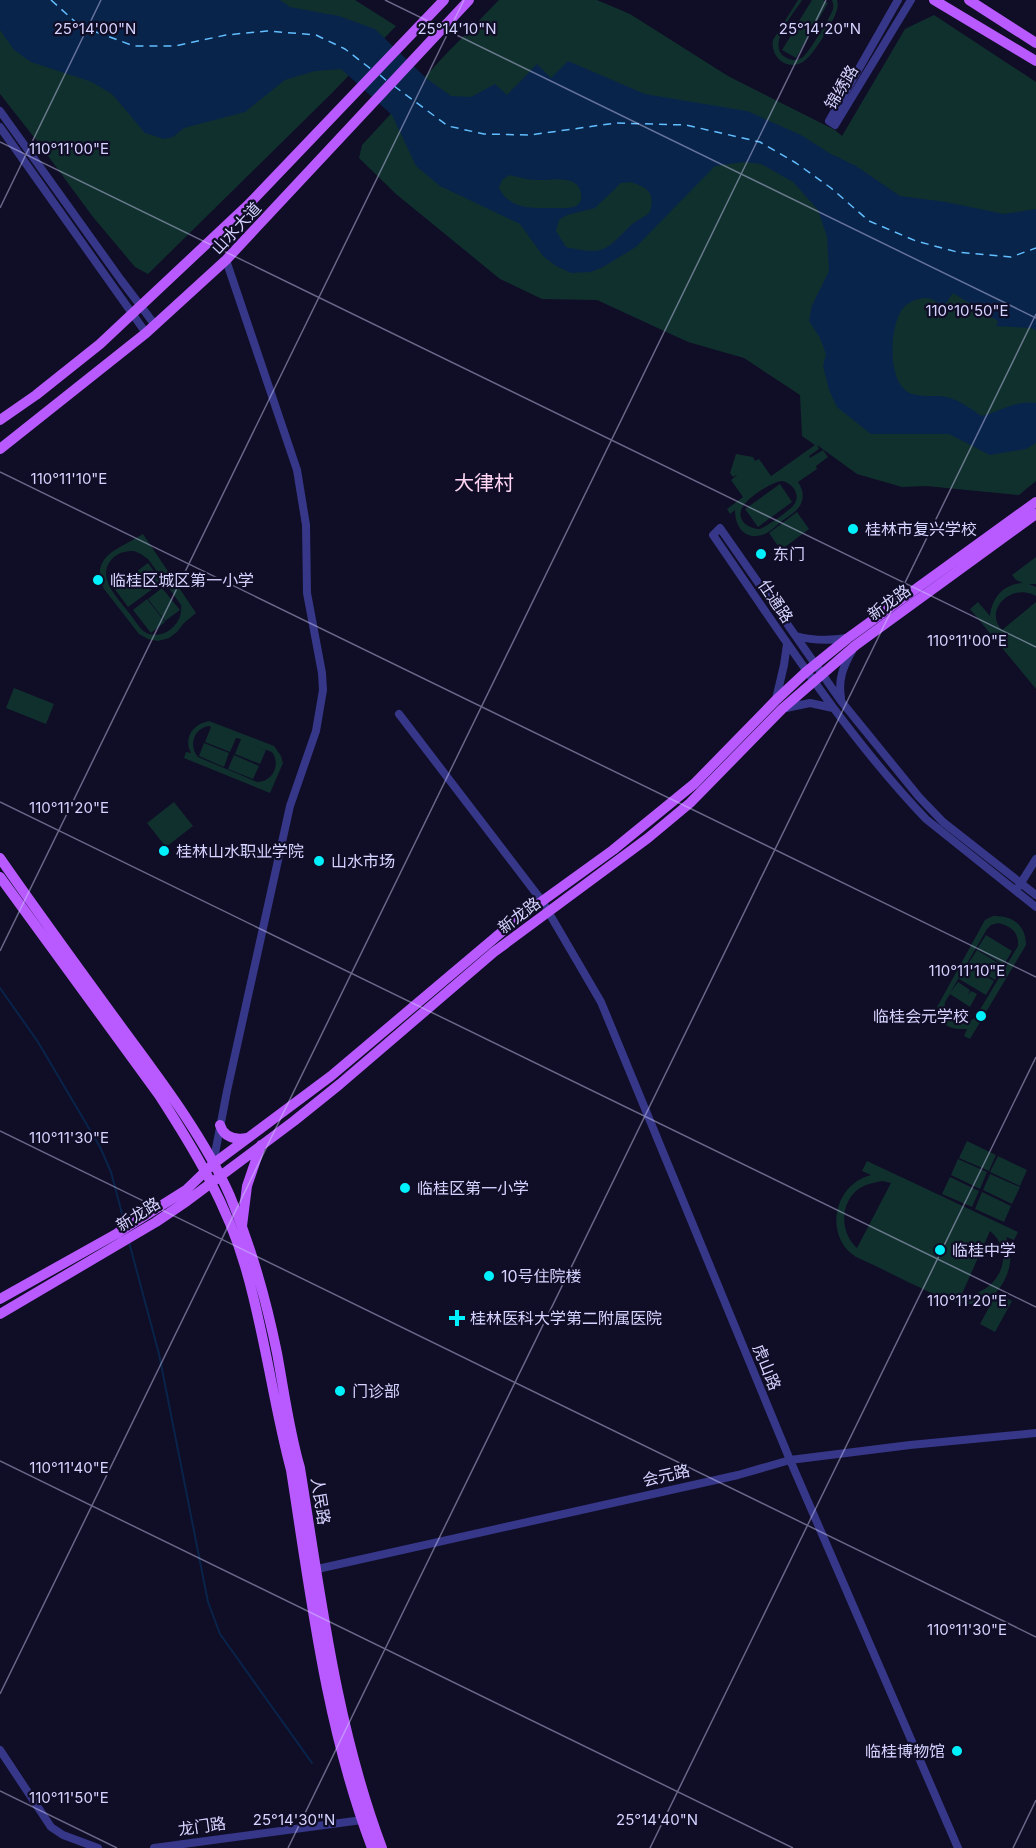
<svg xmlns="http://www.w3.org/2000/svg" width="1036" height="1848" viewBox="0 0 1036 1848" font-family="Inter,'Noto Sans SC',sans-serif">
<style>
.green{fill:#10302e;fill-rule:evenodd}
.water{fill:#09244a;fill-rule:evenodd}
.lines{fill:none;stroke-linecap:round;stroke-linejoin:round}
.stream{stroke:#09244a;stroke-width:2}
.ferry{stroke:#61beff;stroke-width:1.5;stroke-dasharray:8 6;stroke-linecap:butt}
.minor{stroke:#363788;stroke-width:8}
.major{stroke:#b85aff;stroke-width:10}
.ticks{fill:none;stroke:#d5d3ff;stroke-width:1.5;stroke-opacity:0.45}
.poi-dot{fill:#00f1fe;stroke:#100d26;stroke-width:2}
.labels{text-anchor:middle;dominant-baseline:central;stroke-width:4.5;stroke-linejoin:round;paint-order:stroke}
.street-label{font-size:16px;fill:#d5d3ff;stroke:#100d26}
.poi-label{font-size:16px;fill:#d5d3ff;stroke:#100d26;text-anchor:start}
.quarter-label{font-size:20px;fill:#ffd5f2;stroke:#100d26}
.ticks-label{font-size:15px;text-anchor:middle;fill:#d5d3ff;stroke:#100d26;stroke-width:4.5;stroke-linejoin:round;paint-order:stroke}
</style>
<rect width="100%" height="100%" fill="#100d26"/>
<!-- green -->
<path class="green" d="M 0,0 L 355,0 L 396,26 L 333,92 L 148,274 L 135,267 L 93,217 L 37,141 L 0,94 Z
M 499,0 L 597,0 L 630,14 L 728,76 L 835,130 L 842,136 L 905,29 L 934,15 L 1036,82 L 1036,481 L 1019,495 L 926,486 L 902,487 L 857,474 L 817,445 L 819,449 L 809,456 L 810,458 L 823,450 L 828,457 L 816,466 L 817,469 L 798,482 C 802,488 804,494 802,501 C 799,511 790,515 782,521 C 776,526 769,533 762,535 C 744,540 735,526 735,510 L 730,514 L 727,509 L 743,497 L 731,480 L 738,474 L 733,477 L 730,473 L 736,454 L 753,457 L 755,461 L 759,459 L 771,476 L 767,479 L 815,445 L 802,436 L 800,395 L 744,358 L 688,342 L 597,300 L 542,299 L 500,279 L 396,194 L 359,158 L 362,145 L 446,54 ZM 782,481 C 793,483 802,496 793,506 C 786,513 769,525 760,529 C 749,529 736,521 742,508 C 745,499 773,481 782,481 Z
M 798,0 L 802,0 C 794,13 766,45 785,57 C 791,61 797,61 803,57 C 808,54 831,16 833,9 C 834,5 833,4 832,0 L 837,0 C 838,4 838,5 837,10 C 834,21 813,56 803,62 C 787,71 770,57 773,40 Z
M 812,0 L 823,0 L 828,3 L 813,29 L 799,21 Z
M 798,24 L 811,32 L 796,58 L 782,50 Z
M 780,484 L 792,502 L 758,527 L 745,509 Z
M 797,512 L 809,529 L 781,550 L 769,533 Z
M 143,534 L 196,613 L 184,623 L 177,632 L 169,638 L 158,641 L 148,639 L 139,634 L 104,589 C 88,555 122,548 143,534 ZM 134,551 L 141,554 L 148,559 L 181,605 C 182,615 179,622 171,629 C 165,634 157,636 149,634 C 141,632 135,620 130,614 C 119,599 94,577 113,558 C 119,552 126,551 134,551 Z
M 1036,557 L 1036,584 L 1029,584 L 1036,587 L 1036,596 C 1012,582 983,610 1002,630 L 1036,602 L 1036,689 L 970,609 L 978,602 L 990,616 C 992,598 1003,584 1023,583 L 1016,580 L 1012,575 Z
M 148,563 L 162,582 L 128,607 L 114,588 Z
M 162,588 L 180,610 L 165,621 L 148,599 Z
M 147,599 L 165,622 L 151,633 L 133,610 Z
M 14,688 L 54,704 L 46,724 L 6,708 Z
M 209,721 L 274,746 L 281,756 L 283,763 L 270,793 L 184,758 L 186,752 L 191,753 C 183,738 193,724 209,721 ZM 209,726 L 211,727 L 205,742 L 230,752 L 236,738 L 241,739 L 235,754 L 260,764 L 266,750 L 243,741 L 272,752 C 281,764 273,782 257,782 L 198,757 C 188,746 194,728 209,726 Z
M 204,743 L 229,753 L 224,767 L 199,756 Z
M 234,755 L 259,766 L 253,779 L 228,769 Z
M 174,802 L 193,826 L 166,847 L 147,823 Z
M 993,916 C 1012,915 1026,925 1026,945 L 970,1039 L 964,1036 L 967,1029 C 951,1030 937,1025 937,1007 L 985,920 ZM 998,923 C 1011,926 1019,932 1018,946 L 975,1018 L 967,1023 L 957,1024 L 948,1019 L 944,1013 L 945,1002 L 950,994 L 970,1007 L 977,994 L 971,991 L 968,995 L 970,990 L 958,982 L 950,993 L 987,929 L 991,925 Z
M 986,935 L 1012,951 L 1004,965 L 977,949 Z
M 977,950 L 1003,966 L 995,980 L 968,964 Z
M 967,965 L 994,981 L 986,995 L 959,979 Z
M 967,1141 L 996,1155 L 989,1171 L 959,1158 Z
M 998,1156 L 1027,1170 L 1020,1186 L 990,1172 Z
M 958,1159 L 987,1172 L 980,1189 L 951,1175 Z
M 867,1161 L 1018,1232 L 1014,1240 L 1006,1237 C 1012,1252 1012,1266 1004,1281 C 982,1323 941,1297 910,1283 C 892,1274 874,1265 856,1257 C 823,1236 834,1184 871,1175 L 862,1171 ZM 883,1181 L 891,1183 L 857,1248 C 839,1232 840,1201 860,1188 C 867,1184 875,1182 883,1181 ZM 990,1231 C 1019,1255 996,1296 961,1296 Z
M 990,1174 L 1020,1187 L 1012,1204 L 983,1190 Z
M 950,1177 L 979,1191 L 972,1207 L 942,1194 Z
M 982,1192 L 1011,1206 L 1004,1222 L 975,1209 Z
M 997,1293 L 1012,1301 L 995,1332 L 980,1324 Z"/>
<!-- water -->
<path class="water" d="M 0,0 L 280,0 L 290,7 L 339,16 L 375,29 L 426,78 L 451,96 L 471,97 L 495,84 L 507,95 L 537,64 L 551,78 L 568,61 L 645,94 L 747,111 L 801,135 L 829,153 L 856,166 L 900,196 L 946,202 L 1004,214 L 1036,209 L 1036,330 L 1031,328 L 996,326 L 998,321 L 953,293 L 943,308 C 935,300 931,296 919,299 C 912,300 905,305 901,311 C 890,329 888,376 905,390 C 916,400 936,393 950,398 C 961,401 972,410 982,416 C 1001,411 1015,400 1036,403 L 1036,443 L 1026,449 L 990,455 L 949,434 L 871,434 L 837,407 L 829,390 L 823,366 L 826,354 L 820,338 L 809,321 L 812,305 L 829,271 L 827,237 L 818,210 L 793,182 L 761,164 L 744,162 L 715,166 L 636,247 L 603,267 L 591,272 L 571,273 L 556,266 L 543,256 L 520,224 L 440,186 L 416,166 L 392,115 L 341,69 L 315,71 L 285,80 L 245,112 L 184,128 L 173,137 L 164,139 L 145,133 L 112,94 L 92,82 L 31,62 L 14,50 L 0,30 ZM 509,175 C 519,177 528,180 537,180 C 552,181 579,174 581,194 C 582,199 581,203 576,206 C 570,209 560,208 553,208 C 532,208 510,210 499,188 L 502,180 ZM 631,182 C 648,188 655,192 650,212 C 644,218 636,220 630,226 C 604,252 604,255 566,247 L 556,231 L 559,220 L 567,215 L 595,208 L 621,183 Z"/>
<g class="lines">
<!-- stream -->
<path class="stream" d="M 0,988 L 38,1042 L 100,1147 L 111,1172 L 125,1225
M 129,1242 L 159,1354 L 208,1602 L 220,1634 L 312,1763"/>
<!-- ferry -->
<path class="ferry" d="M 51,0 L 80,26 L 134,46 L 175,46 L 226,35 L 267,31 L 316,35 L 345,49 L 371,69
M 380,75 L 388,82
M 394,86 L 448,126 L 484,134 L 530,135 L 616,123 L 686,125 L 760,142 L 796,163 L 831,188 L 869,221 L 916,241 L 957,252 L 1011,257 L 1036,248"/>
<!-- minor -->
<path class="minor" d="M 898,0 L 829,121 L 835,125 L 911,0
M 0,111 L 121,280 L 155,325
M 0,127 L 146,333
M 796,636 C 814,641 829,641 847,638
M 841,698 C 838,679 843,667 852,651
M 776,699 L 784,665 L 787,644
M 786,708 L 810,703 L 833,708
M 399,714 L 542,901 L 601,1002 L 790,1460 L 958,1848
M 1019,886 L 1036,859
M 1036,895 L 943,822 L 919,797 L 841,701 L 720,528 L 713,535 C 780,632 844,733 926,819 L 1036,907
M 213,1164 L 227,1091 L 290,806 L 316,731 L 323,690 L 322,673 L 307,593 L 306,525 L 297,470 L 226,260
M 313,1570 L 738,1475 L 790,1460 L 910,1445 L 1036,1433
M 0,1750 L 51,1827 L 63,1835 L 98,1848
M 154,1848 L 362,1820"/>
<!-- major -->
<path class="major" d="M 934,0 L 1036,61
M 969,0 L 1036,43
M 0,420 L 36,395 L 100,344 L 248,205 L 444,0
M 0,449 L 146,333 L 226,260 L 469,0
M 0,858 C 41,917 83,974 125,1032 C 162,1082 205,1139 230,1196 C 251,1246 266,1299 277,1353 C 284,1391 289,1430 300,1468 C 321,1597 336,1726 382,1848
M 0,877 L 159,1095 C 194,1149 227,1204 245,1266 C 265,1333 273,1403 291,1470 C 311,1598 326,1727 372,1848
M 220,1125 C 224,1138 236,1140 247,1138
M 242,1226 L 247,1186 L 261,1145
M 0,1299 L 116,1234 L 186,1190 L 213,1164 L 331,1076 L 516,920 L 613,850 L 694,784 L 776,700 L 806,672 L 848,638 L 1036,502
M 0,1314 L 156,1222 L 187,1201 L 294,1121 L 340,1084 L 494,952 L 648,838 L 690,803 L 782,709 L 856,645 L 1036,514"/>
</g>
<!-- ticks -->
<path class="ticks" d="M 385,0 L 1036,318M 0,142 L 1036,647M 0,208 L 101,0M 0,472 L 1036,977M 0,802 L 1036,1307M 0,951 L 464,0M 0,1131 L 1036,1637M 0,1461 L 793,1848M 0,1694 L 826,0M 0,1791 L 117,1848M 288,1848 L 1036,314M 650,1848 L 1036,1057M 1013,1848 L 1036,1800"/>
<!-- markers -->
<g class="poi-dot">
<circle cx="853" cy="529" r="6"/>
<circle cx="761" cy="554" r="6"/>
<circle cx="98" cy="580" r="6"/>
<circle cx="164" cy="851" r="6"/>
<circle cx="319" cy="861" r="6"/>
<circle cx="981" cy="1016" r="6"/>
<circle cx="405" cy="1188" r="6"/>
<circle cx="940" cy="1250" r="6"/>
<circle cx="489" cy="1276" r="6"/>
<path d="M454 1309h6v6h6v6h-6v6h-6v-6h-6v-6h6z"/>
<circle cx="340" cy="1391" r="6"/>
<circle cx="957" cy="1751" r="6"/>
</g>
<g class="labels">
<!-- street labels -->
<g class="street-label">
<text transform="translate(841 87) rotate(-59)">锦绣路</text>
<text transform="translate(236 228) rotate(-47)">山水大道</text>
<text transform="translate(776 601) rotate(56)">仕通路</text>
<text transform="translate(889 602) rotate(-36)">新龙路</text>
<text transform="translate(519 915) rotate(-37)">新龙路</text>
<text transform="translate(138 1214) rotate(-32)">新龙路</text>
<text transform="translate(767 1367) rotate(68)">虎山路</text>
<text transform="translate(666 1475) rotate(-13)">会元路</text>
<text transform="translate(321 1501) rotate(81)">人民路</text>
<text transform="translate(202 1826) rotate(-8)">龙门路</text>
</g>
<!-- poi labels -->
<g class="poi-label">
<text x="865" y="529">桂林市复兴学校</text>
<text x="773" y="554">东门</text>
<text x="110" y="580">临桂区城区第一小学</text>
<text x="176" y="851">桂林山水职业学院</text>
<text x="331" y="861">山水市场</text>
<text x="969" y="1016" text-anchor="end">临桂会元学校</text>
<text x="417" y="1188">临桂区第一小学</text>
<text x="952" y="1250">临桂中学</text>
<text x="501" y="1276">10号住院楼</text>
<text x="470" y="1318">桂林医科大学第二附属医院</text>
<text x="352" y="1391">门诊部</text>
<text x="945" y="1751" text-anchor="end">临桂博物馆</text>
</g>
<!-- quarter labels -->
<g class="quarter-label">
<text x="484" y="483">大律村</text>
</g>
</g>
<g class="ticks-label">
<text x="95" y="34">25°14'00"N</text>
<text x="457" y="34">25°14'10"N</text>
<text x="820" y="34">25°14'20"N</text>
<text x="69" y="154">110°11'00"E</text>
<text x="967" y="316">110°10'50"E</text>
<text x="69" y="484">110°11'10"E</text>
<text x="967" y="646">110°11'00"E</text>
<text x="69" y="813">110°11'20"E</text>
<text x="967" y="976">110°11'10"E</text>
<text x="69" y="1143">110°11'30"E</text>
<text x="967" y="1306">110°11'20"E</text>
<text x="69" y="1473">110°11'40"E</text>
<text x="967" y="1635">110°11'30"E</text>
<text x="69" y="1803">110°11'50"E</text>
<text x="294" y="1825">25°14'30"N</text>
<text x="657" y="1825">25°14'40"N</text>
</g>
</svg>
